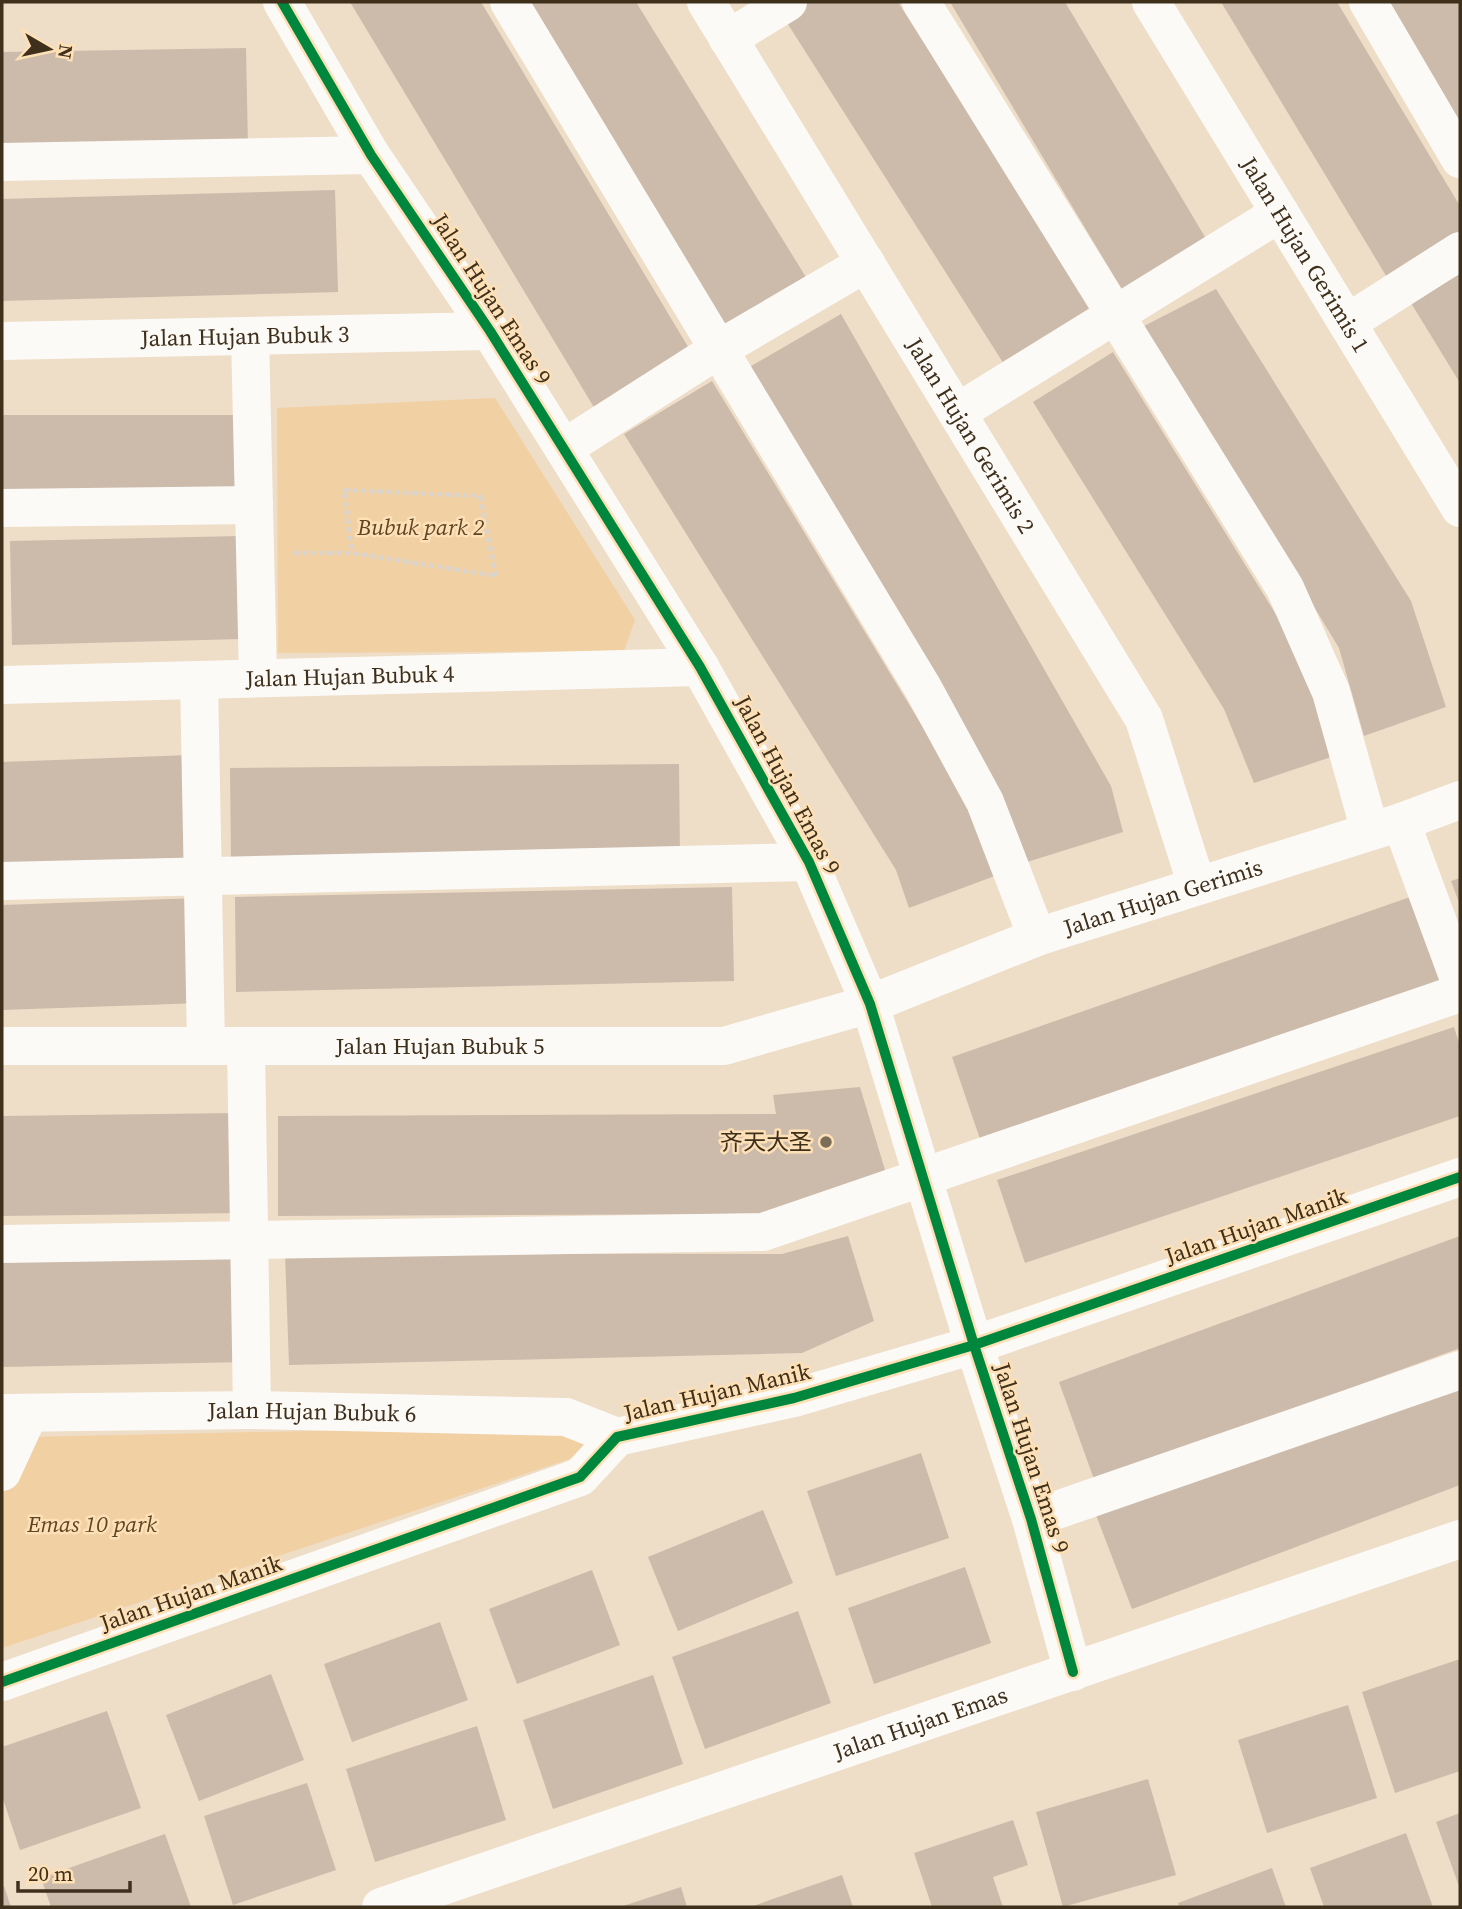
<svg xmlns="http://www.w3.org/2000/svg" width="1462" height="1909" viewBox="0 0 1462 1909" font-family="'Source Serif 4','Noto Sans SC',serif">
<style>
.green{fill:#f1d0a3}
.building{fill:#cba}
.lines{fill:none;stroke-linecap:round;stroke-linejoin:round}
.path{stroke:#dad4cd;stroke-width:4.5;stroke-dasharray:5 3.5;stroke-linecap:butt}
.minor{stroke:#fcfaf7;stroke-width:38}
.cycleway-casing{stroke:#fee0b7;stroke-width:15}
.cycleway{stroke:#00873e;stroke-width:10}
.poi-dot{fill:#7c6d58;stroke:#fee0b7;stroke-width:2.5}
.labels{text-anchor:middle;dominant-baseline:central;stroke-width:5;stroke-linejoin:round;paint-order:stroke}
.street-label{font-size:23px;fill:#3f301c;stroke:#fee0b7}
.park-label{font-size:23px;font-style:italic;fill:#5e4622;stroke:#fee0b7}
.poi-label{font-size:23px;fill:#3f301c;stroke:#fee0b7;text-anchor:end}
</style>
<rect width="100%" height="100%" fill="#eeddc7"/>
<!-- green -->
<path class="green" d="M 495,398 L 635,620 L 624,651 L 278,653 L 277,408 Z
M 678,1423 L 2,1648 L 2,1486 L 28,1437 Z"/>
<!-- building -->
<path class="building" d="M 350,2 L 481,2 L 696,360 L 601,419 Z
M 515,2 L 636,2 L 809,282 L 722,337 Z
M 809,2 L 898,2 L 1097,316 L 1009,372 L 784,18 Z
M 950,2 L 1065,2 L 1208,242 L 1124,293 Z
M 1221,2 L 1337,2 L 1460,206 L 1460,235 L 1388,279 Z
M 1381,2 L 1460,2 L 1460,136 Z
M 246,48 L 248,147 L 2,152 L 2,52 Z
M 335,190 L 338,292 L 2,301 L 2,199 Z
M 1460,274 L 1460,383 L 1411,303 Z
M 1216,289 L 1411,601 L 1446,707 L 1364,736 L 1339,648 L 1144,326 Z
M 841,314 L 1111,786 L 1123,832 L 1024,863 L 746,369 Z
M 1113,352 L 1313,674 L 1337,755 L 1254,783 L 1224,709 L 1033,402 Z
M 712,381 L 988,834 L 1000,874 L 909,908 L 896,870 L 624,434 Z
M 2,415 L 247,415 L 247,500 L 2,500 Z
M 240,536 L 242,639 L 12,645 L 10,541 Z
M 190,755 L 193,859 L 2,866 L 2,762 Z
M 679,764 L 680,857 L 231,860 L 230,768 Z
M 1460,878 L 1460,905 L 1451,881 Z
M 732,887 L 734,981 L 236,992 L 235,897 Z
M 1413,896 L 1442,981 L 981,1142 L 952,1057 Z
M 199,898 L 202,1003 L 2,1010 L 2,905 Z
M 1454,1027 L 1460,1046 L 1460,1116 L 1025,1263 L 997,1180 Z
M 860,1087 L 885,1170 L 776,1214 L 278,1216 L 278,1116 L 776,1114 L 773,1095 Z
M 237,1113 L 239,1213 L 2,1216 L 2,1116 Z
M 848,1236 L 874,1321 L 802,1353 L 289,1365 L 285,1253 L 782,1254 Z
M 1460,1236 L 1460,1348 L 1095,1482 L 1059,1382 Z
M 243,1253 L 246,1362 L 2,1367 L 2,1258 Z
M 1460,1378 L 1460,1485 L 1132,1609 L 1096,1515 Z
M 921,1453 L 949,1538 L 836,1576 L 807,1491 Z
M 763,1510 L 793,1583 L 678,1631 L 648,1557 Z
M 965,1567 L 991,1643 L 874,1684 L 848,1608 Z
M 592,1570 L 620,1645 L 517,1684 L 489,1609 Z
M 798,1611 L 831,1703 L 705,1749 L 672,1657 Z
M 440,1622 L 468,1700 L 352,1742 L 324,1664 Z
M 1460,1659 L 1460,1771 L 1395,1793 L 1362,1692 Z
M 271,1674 L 304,1760 L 199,1801 L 166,1715 Z
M 653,1675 L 683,1764 L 553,1809 L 523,1720 Z
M 1348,1705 L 1377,1798 L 1267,1833 L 1238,1740 Z
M 107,1711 L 141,1808 L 20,1850 L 2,1796 L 2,1747 Z
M 477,1726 L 506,1820 L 375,1862 L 346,1769 Z
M 1148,1779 L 1176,1875 L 1063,1907 L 1036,1812 Z
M 307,1783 L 336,1870 L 233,1905 L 204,1816 Z
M 1460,1813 L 1460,1889 L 1436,1822 Z
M 1013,1820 L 1028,1865 L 993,1877 L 1003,1907 L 932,1907 L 914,1853 Z
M 1406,1833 L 1433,1907 L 1324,1907 L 1310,1868 Z
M 165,1834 L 191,1907 L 51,1907 L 41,1878 Z
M 1272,1868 L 1286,1907 L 1179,1907 L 1178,1903 Z
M 842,1875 L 853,1907 L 750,1907 Z
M 4,1886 L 11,1907 L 2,1907 L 2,1887 Z
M 681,1887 L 687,1907 L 620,1907 Z"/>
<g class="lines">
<!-- path -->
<path class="path" d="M 294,553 L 352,553 L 496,576 L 480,496 L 344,490 L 352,553"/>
<!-- minor -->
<g class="minor">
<path d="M 282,2 L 371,155 L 490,331 L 700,667 L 809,862 L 870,1004 L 974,1345 L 1031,1519 L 1073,1672"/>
<path d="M 509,2 L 923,688 L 985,802 L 1037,937"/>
<path id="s1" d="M 706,2 L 1144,719 L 1197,886"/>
<path d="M 921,2 L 1285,588 L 1331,692 L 1370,831"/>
<path id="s2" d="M 1151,2 L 1460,508"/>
<path d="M 1368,2 L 1460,159"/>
<path d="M 728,39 L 788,2"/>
<path d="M 2,162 L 371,155"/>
<path d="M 1347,323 L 1460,251"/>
<path d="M 250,336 L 258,678"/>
<path id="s3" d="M 2,341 L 490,331"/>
<path d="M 958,412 L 1280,213"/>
<path d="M 564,448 L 719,349 L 866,263"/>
<path d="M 2,508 L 254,505"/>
<path d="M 199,680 L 206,1045"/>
<path id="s4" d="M 2,685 L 700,667"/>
<path d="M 1401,822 L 1460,982"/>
<path d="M 2,881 L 809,862"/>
<path id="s5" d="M 2,1046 L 724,1046 L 870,1004 L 1037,937 L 1401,822 L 1460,800"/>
<path d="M 246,1047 L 252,1410"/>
<path d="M 2,1244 L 763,1232 L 1460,993"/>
<path id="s6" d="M 2,1413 L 252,1410 L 566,1417 L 617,1437"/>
<path d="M 2,1472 L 29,1413"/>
<path d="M 1031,1519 L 1460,1370"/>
<path d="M 2,1682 L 580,1477 L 617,1437 L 794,1398 L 974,1345 L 1460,1177"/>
<path id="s7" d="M 381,1907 L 1460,1539"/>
</g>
<defs>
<path id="cycleway" d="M 282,2 L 371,155 L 490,331 L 700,667 L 809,862 L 870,1004 L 974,1345 L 1031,1519 L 1073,1672
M 2,1682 L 580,1477 L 617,1437 L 794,1398 L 974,1345 L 1460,1177"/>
</defs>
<!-- cycleway casing -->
<use href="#cycleway" class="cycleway-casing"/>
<!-- cycleway -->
<use href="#cycleway" class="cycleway"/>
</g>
<!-- markers -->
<circle class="poi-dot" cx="826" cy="1142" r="7"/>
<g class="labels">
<!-- street labels -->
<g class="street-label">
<text stroke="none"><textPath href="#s2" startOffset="296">Jalan Hujan Gerimis 1</textPath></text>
<text transform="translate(492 299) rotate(57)">Jalan Hujan Emas 9</text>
<text stroke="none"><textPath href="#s3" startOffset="243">Jalan Hujan Bubuk 3</textPath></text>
<text stroke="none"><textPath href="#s1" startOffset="508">Jalan Hujan Gerimis 2</textPath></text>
<text stroke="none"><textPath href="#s4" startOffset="348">Jalan Hujan Bubuk 4</textPath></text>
<text transform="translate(788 785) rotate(62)">Jalan Hujan Emas 9</text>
<text stroke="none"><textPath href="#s5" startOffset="1186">Jalan Hujan Gerimis</textPath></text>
<text stroke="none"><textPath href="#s5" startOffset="438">Jalan Hujan Bubuk 5</textPath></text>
<text transform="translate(1256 1226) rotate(-19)">Jalan Hujan Manik</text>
<text transform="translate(717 1392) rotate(-13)">Jalan Hujan Manik</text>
<text stroke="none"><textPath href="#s6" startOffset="310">Jalan Hujan Bubuk 6</textPath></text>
<text transform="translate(1032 1458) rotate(72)">Jalan Hujan Emas 9</text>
<text transform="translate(191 1593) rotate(-19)">Jalan Hujan Manik</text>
<text stroke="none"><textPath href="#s7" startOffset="570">Jalan Hujan Emas</textPath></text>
</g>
<!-- park labels -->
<g class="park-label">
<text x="421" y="527">Bubuk park 2</text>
<text x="92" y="1524">Emas 10 park</text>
</g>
<!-- poi labels -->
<g class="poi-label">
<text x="812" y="1142">齐天大圣</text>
</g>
</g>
<!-- border -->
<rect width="1462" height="1909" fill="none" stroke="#3f301c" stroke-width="7"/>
<!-- north arrow -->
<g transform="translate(49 49) rotate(99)" stroke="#fee0b7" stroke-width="5" paint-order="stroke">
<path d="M0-5L12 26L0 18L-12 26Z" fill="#3f301c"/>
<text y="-10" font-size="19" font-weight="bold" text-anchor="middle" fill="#3f301c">N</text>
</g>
<!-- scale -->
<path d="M18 1881v10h112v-10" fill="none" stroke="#3f301c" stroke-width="3.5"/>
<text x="28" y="1881" font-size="21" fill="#3f301c" stroke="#fee0b7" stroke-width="5" paint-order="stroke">20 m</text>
</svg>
